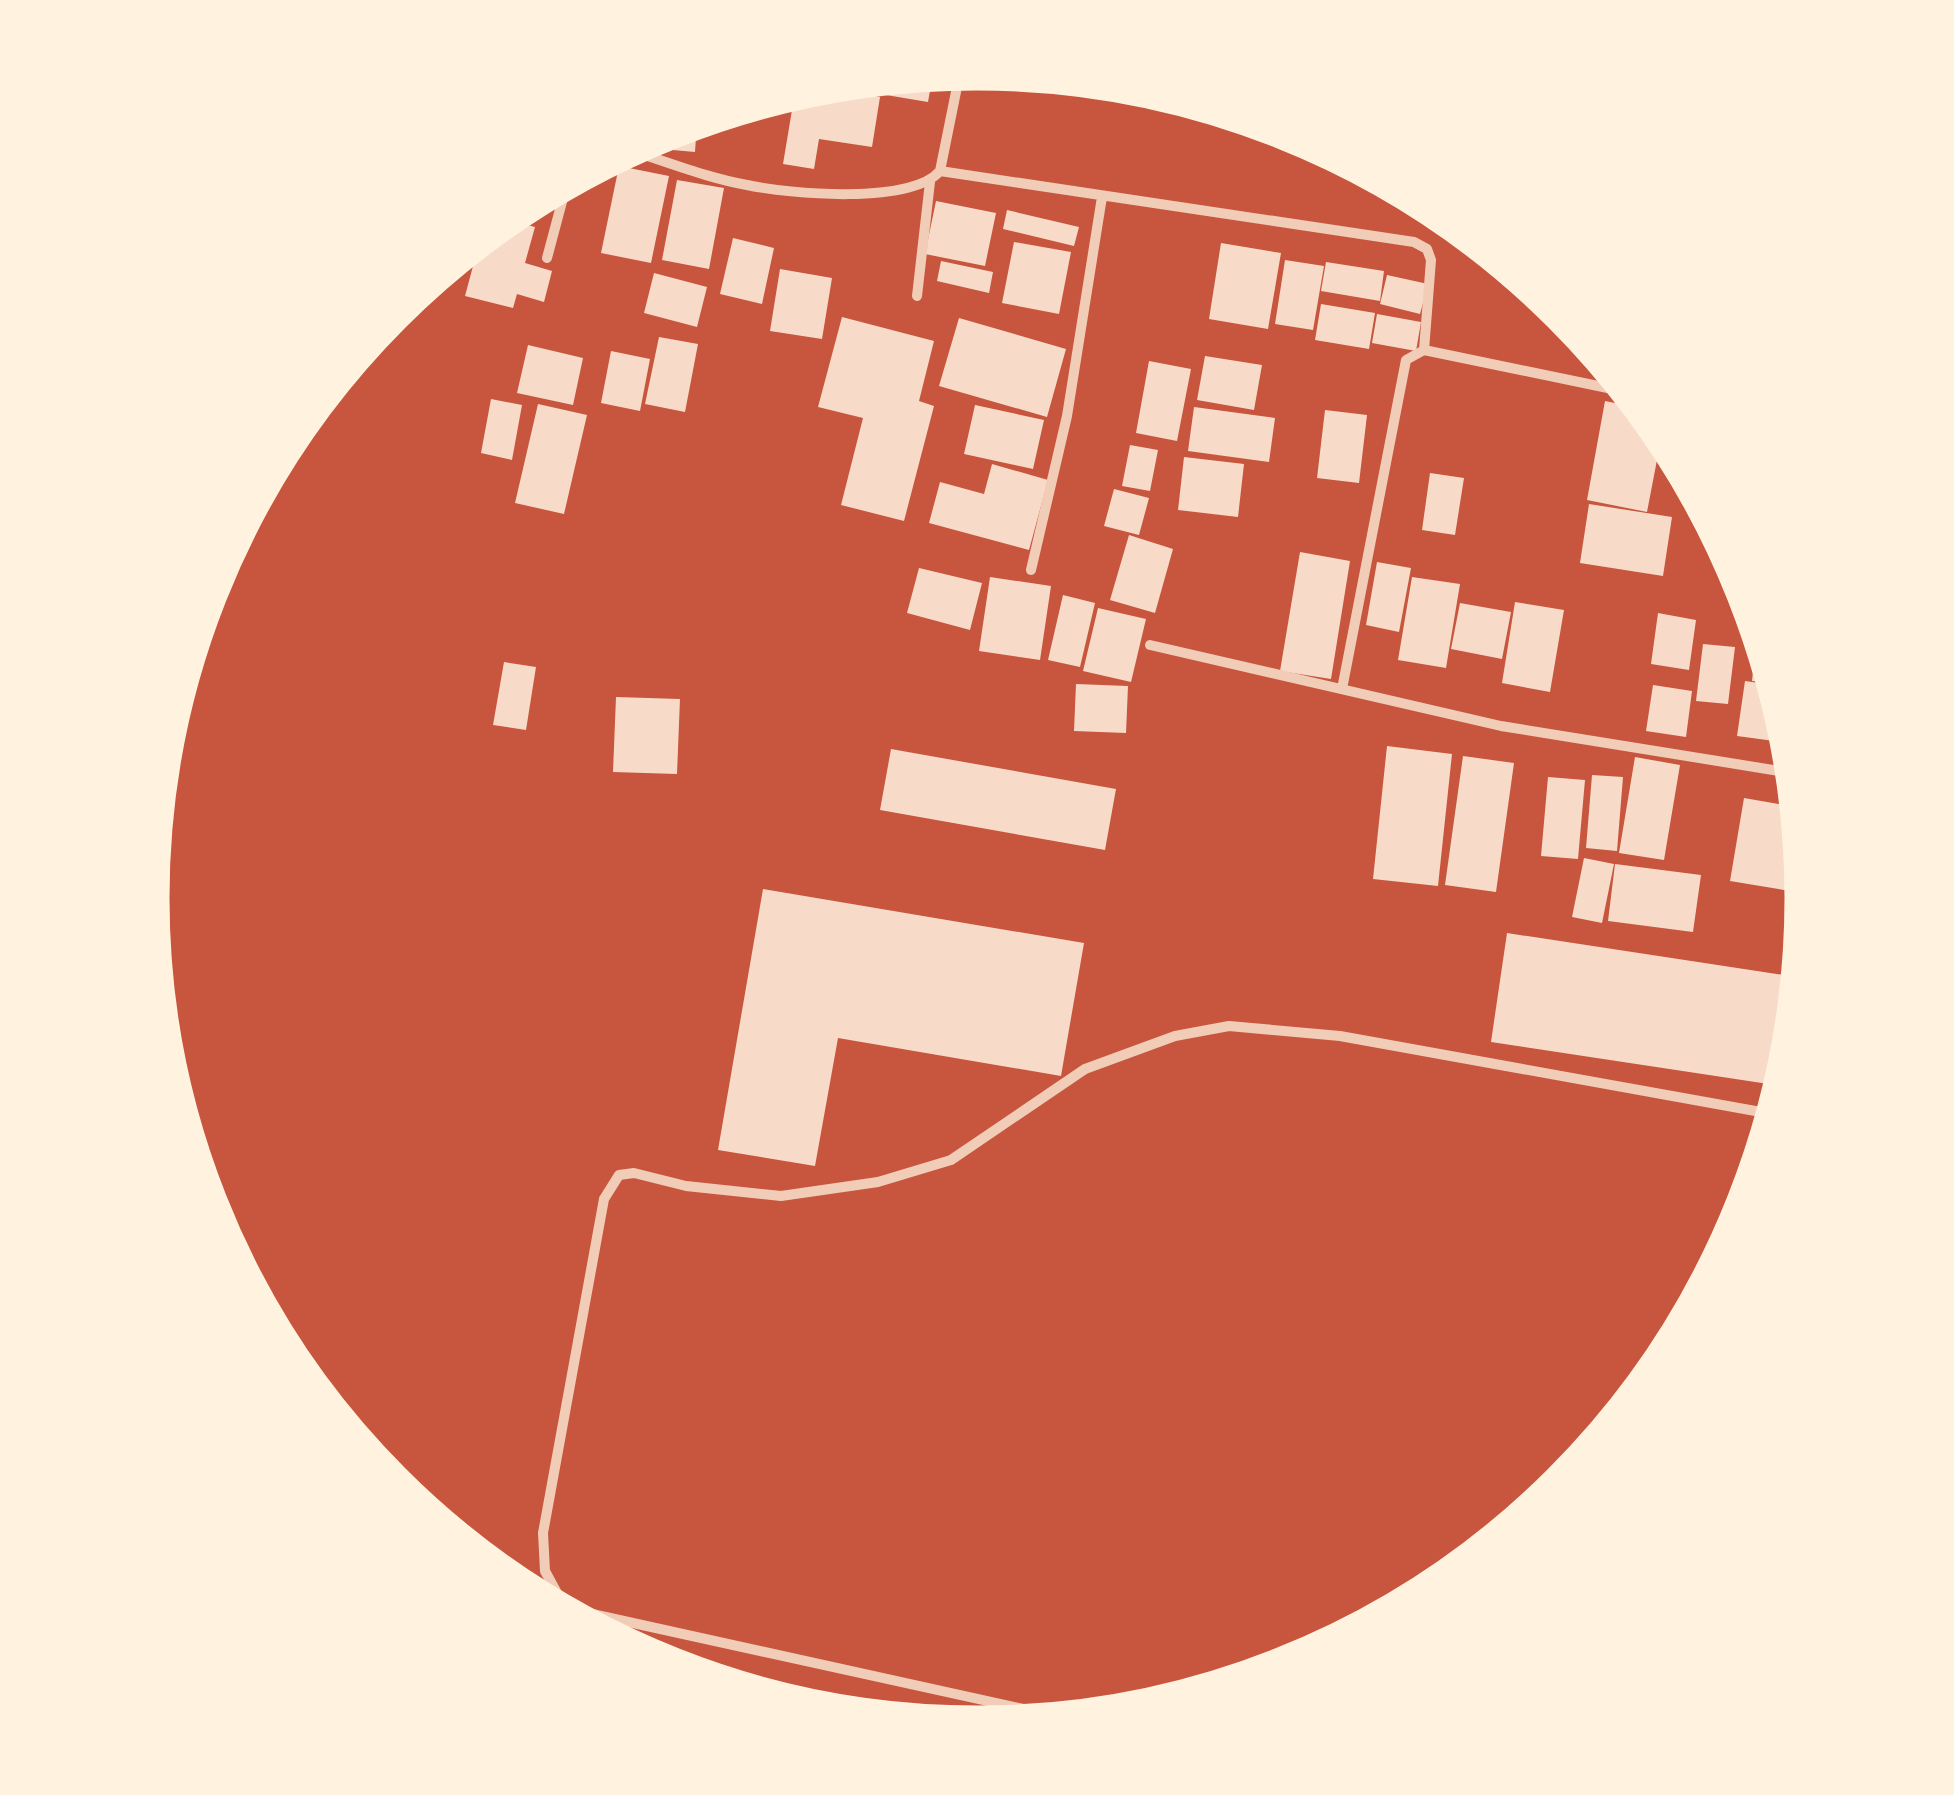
<svg xmlns="http://www.w3.org/2000/svg" width="1954" height="1795" viewBox="0 0 1954 1795" font-family="Poppins,sans-serif">
<style>
.building{fill:#f7dbc8}
.lines{fill:none;stroke-linecap:round;stroke-linejoin:round}
.minor{stroke:#f1ccb7;stroke-width:10}
.rim{fill:none;stroke:#fff3e0;stroke-width:5}
</style>
<rect width="100%" height="100%" fill="#c8553d"/>
<!-- building -->
<path class="building" d="M 933,74 L 928,102 L 886,95 L 889,79 Z
M 814,86 L 880,97 L 872,147 L 819,139 L 814,169 L 783,164 L 795,92 Z
M 697,122 L 695,152 L 650,148 L 650,138 Z
M 619,166 L 669,176 L 651,263 L 601,253 Z
M 677,180 L 724,188 L 709,269 L 662,260 Z
M 936,201 L 996,213 L 985,266 L 925,254 Z
M 1007,210 L 1079,227 L 1074,246 L 1003,229 Z
M 505,219 L 535,227 L 525,263 L 552,271 L 544,302 L 517,294 L 513,308 L 465,296 L 480,240 Z
M 733,238 L 774,248 L 762,304 L 720,294 Z
M 1014,242 L 1071,252 L 1059,314 L 1002,303 Z
M 1221,243 L 1281,253 L 1268,329 L 1209,319 Z
M 1285,260 L 1324,266 L 1313,330 L 1275,324 Z
M 941,261 L 993,272 L 989,293 L 937,281 Z
M 1326,262 L 1384,271 L 1380,301 L 1321,291 Z
M 780,269 L 832,278 L 822,339 L 770,331 Z
M 654,273 L 707,287 L 697,327 L 644,313 Z
M 1387,275 L 1428,284 L 1420,314 L 1380,304 Z
M 1321,304 L 1375,313 L 1369,349 L 1315,340 Z
M 1377,314 L 1421,322 L 1416,351 L 1372,343 Z
M 842,317 L 934,341 L 919,401 L 934,406 L 904,521 L 841,505 L 863,418 L 818,407 Z
M 959,318 L 1066,349 L 1047,417 L 939,386 Z
M 659,337 L 698,344 L 685,412 L 645,404 Z
M 528,345 L 583,358 L 573,405 L 517,393 Z
M 611,351 L 650,359 L 640,411 L 601,403 Z
M 1205,356 L 1262,365 L 1254,410 L 1197,400 Z
M 1149,361 L 1191,369 L 1177,441 L 1136,433 Z
M 491,399 L 522,405 L 512,460 L 481,453 Z
M 1605,401 L 1640,408 L 1662,434 L 1647,512 L 1587,500 Z
M 538,404 L 587,415 L 564,514 L 515,503 Z
M 975,405 L 1044,420 L 1033,469 L 964,454 Z
M 1194,407 L 1275,418 L 1269,462 L 1188,451 Z
M 1325,410 L 1367,415 L 1359,483 L 1317,478 Z
M 1130,445 L 1158,450 L 1150,491 L 1122,486 Z
M 1184,457 L 1244,464 L 1238,517 L 1178,510 Z
M 992,464 L 1048,480 L 1029,550 L 929,523 L 940,482 L 984,494 Z
M 1430,473 L 1464,478 L 1455,535 L 1422,530 Z
M 1114,489 L 1149,498 L 1139,535 L 1104,526 Z
M 1589,504 L 1672,517 L 1663,576 L 1580,563 Z
M 1129,535 L 1173,549 L 1155,613 L 1110,600 Z
M 1300,552 L 1350,561 L 1331,679 L 1280,671 Z
M 1377,562 L 1411,568 L 1399,632 L 1366,625 Z
M 919,568 L 982,583 L 970,630 L 907,613 Z
M 990,577 L 1051,586 L 1040,660 L 979,651 Z
M 1412,577 L 1460,584 L 1446,668 L 1398,660 Z
M 1063,595 L 1095,603 L 1080,667 L 1048,660 Z
M 1515,602 L 1564,610 L 1550,692 L 1502,683 Z
M 1460,603 L 1511,612 L 1502,659 L 1451,649 Z
M 1098,608 L 1146,619 L 1131,682 L 1083,671 Z
M 1658,613 L 1696,620 L 1689,670 L 1651,664 Z
M 1757,632 L 1772,683 L 1752,681 Z
M 1703,644 L 1735,647 L 1728,704 L 1696,701 Z
M 504,662 L 536,667 L 526,730 L 493,725 Z
M 1745,681 L 1773,685 L 1789,743 L 1737,736 Z
M 1076,684 L 1128,686 L 1126,733 L 1074,731 Z
M 1653,685 L 1692,691 L 1686,737 L 1646,731 Z
M 616,697 L 680,699 L 677,774 L 613,772 Z
M 1387,746 L 1452,754 L 1438,886 L 1373,879 Z
M 891,749 L 1116,789 L 1105,850 L 880,810 Z
M 1463,756 L 1514,763 L 1496,892 L 1445,885 Z
M 1635,757 L 1680,765 L 1664,860 L 1619,853 Z
M 1592,775 L 1623,777 L 1617,851 L 1586,848 Z
M 1548,777 L 1585,780 L 1578,859 L 1541,856 Z
M 1744,798 L 1796,807 L 1801,863 L 1796,892 L 1730,881 Z
M 1584,858 L 1614,864 L 1602,923 L 1572,917 Z
M 1615,864 L 1701,875 L 1693,932 L 1608,921 Z
M 763,889 L 1084,943 L 1061,1076 L 838,1038 L 815,1166 L 718,1150 Z
M 1507,933 L 1797,977 L 1788,1059 L 1781,1086 L 1491,1042 Z"/>
<g class="lines">
<!-- minor -->
<path class="minor" d="M 629,150 C 668,162 707,178 747,185 C 790,194 910,205 940,171 L 960,72
M 940,171 L 1414,242 L 1427,249 L 1431,260 L 1424,350
M 547,258 L 567,183
M 917,296 L 930,182
M 1031,570 L 1067,416 L 1102,197
M 1150,645 L 1501,726 L 1792,773
M 1342,689 L 1406,360 L 1424,350 L 1627,392
M 1060,1717 L 565,1608 L 545,1571 L 543,1533 L 604,1199 L 619,1175 L 634,1173 L 686,1186 L 781,1196 L 878,1182 L 951,1160 L 1085,1069 L 1175,1036 L 1229,1026 L 1340,1036 L 1772,1114"/>
</g>
<!-- crop -->
<path d="M0 0H1954V1795H0ZM167 898a810 810 0 1 1 1620 0a810 810 0 1 1-1620 0Z" fill="#fff3e0" fill-rule="evenodd"/>
<path class="rim" d="M167 898a810 810 0 1 1 1620 0a810 810 0 1 1-1620 0Z"/>
</svg>
